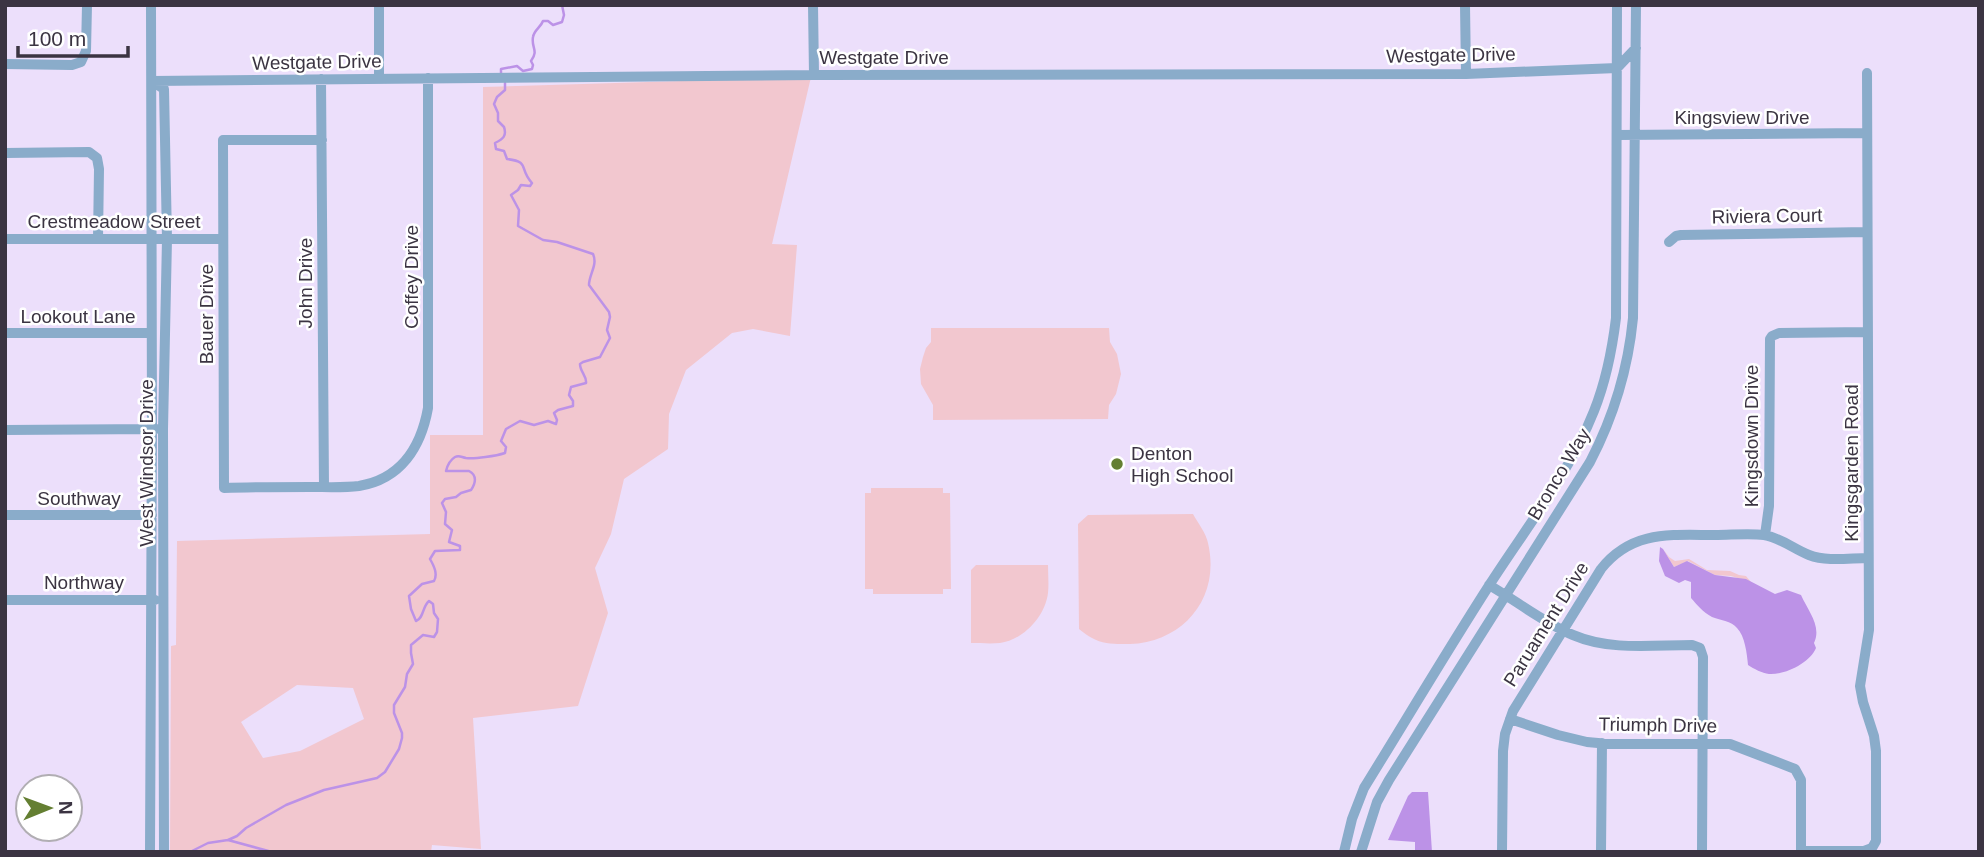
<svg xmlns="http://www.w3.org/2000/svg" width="1984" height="857" viewBox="0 0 1984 857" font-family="Helvetica,sans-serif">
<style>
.green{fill:#f2c7cf;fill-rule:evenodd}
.water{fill:#bc92e7}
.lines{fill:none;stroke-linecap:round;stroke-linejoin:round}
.stream{stroke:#bc92e7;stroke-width:2.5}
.minor{stroke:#8aacca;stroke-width:10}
.poi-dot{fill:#647f32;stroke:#fff;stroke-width:2.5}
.labels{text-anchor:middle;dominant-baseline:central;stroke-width:5;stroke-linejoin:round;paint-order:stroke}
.street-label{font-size:19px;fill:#3b3442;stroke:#fff}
.poi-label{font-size:19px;fill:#3b3442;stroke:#fff;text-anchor:start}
</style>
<rect width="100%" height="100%" fill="#ecdffb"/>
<!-- green -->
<path class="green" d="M 811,77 L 772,244 L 797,245 L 790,336 L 753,329 L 732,333 L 686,370 L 669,414 L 668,449 L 624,479 L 611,534 L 595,568 L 608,613 L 578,706 L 473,718 L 481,849 L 432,845 L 431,852 L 170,852 L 171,646 L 176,645 L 177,541 L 430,534 L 430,435 L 483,435 L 483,87 ZM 297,685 L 353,688 L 364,719 L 300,751 L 263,758 L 241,722 Z
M 931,328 L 1109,328 L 1110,342 L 1117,354 L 1121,374 L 1116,394 L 1109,405 L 1108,419 L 933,420 L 933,405 L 921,384 L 920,369 L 923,357 L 926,348 L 931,342 Z
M 871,488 L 943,488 L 943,493 L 950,493 L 951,589 L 943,589 L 943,594 L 873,594 L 873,589 L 865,589 L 865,493 L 871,493 Z
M 1193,514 C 1198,523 1206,533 1208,543 C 1221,598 1183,642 1130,644 C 1117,644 1104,645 1092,638 C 1088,636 1083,632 1079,629 L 1078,524 L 1088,515 Z
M 1663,549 L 1669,557 L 1675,561 L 1689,559 L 1707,570 L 1730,571 L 1739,575 L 1746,576 L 1751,582 L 1731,576 L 1715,575 L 1688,561 L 1674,567 Z
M 976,565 L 1048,565 C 1048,574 1049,584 1048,593 C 1045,617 1023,640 1000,643 C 990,644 980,643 971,643 L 971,570 Z"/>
<!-- water -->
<path class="water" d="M 1660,547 L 1663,549 L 1674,567 L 1687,561 L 1715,575 L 1746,579 L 1775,594 L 1787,590 L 1801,595 C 1808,611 1822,626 1814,643 L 1816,648 C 1810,663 1785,675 1769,674 C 1762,673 1754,669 1748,665 C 1747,654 1745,636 1737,628 C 1732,621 1719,620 1712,617 C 1703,612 1697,605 1691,598 L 1691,582 L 1685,580 L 1679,583 L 1665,576 L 1659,561 Z
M 1412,792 L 1428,792 L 1432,852 L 1415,852 L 1415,842 L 1388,840 L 1408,796 Z"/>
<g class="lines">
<!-- stream -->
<path class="stream" d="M 501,74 L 501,69 L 517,66 L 523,71 L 532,69 L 533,65 L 531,61 C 539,50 531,48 533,37 C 534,30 541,27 543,21 L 548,21 L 553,25 L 562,22 L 564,15 L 562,5
M 228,840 L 237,836 L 246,828 L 286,805 L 324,790 L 377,778 L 385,772 L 399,749 L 402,738 L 402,733 L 394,713 L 394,705 L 405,687 L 407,674 L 413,664 L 411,653 L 411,645 L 423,635 L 434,637 L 437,632 L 438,619 L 434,613 L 433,604 L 429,601 C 422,607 424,618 416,621 L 411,609 L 409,596 L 422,584 L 434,581 C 438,574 434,566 430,559 L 435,551 L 460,550 L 460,546 L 449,542 L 452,530 L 445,524 L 446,512 L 442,503 L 445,499 L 456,497 L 461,493 L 471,490 C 476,483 477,475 469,471 L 446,471 C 447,467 450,460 455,457 C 459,455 461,457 466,458 C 475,459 496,456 505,453 L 506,447 L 501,441 L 506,429 L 520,421 L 534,425 L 548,421 L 556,424 L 557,420 L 554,413 L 558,410 L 573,406 L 573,401 L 569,395 L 571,387 L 586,383 C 587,376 580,372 580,364 L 583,362 L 600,357 L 610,338 L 607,330 L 610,317 L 609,312 L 589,285 C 589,274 598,265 593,254 L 557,242 L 543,240 L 518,226 L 519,210 L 511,195 L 518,190 L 521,185 L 530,186 L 532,183 C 518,168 531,162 507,159 L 504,151 L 496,149 L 495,143 C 503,139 507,136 504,127 L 498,121 L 498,113 L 494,104 L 497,97 L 505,90 L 505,83
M 190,852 L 208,843 L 228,840 L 272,852"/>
<!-- minor -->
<path class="minor" d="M 813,5 L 814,75
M 1465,5 L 1466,74
M 5,64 L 72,65 L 81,62 L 86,51 L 87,5
M 379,78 L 379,5
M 321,79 L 324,487
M 152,81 L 814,75 L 1466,74 L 1617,68 L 1636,48
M 152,81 L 164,89 L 167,239 L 163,429 L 164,852
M 1617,135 L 1867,133
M 322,140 L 223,140 L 224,488 C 253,487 282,487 310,487 C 326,487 343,488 359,486 C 401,479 421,447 428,408 L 428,78
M 5,153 L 89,152 L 97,158 L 99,169 L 98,239
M 5,239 L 223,239
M 1669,242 L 1676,236 L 1681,235 L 1867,232
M 5,333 L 151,333
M 5,430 L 156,429
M 5,515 L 152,515
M 1765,535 L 1769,506 L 1770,339 L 1772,336 L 1779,333 L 1868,332
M 1489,585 C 1515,600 1546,624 1573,635 C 1610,651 1653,645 1692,645 L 1700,648 L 1703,657 L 1702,852
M 5,600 L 155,600
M 1510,719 L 1558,735 L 1587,742 L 1609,744 L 1730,744 L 1795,769 L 1801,780 L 1801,852
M 1801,851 L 1864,851 L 1872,848 L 1876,841 L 1876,751 L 1874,736 L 1863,702 L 1860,686 L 1869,630 L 1867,73
M 150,852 L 152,429 L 151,5
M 1344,852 L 1352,819 L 1364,788 C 1406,720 1447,651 1490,584 C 1526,528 1569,474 1594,411 C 1606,381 1612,351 1616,318 L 1617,5
M 1361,852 L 1377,802 L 1389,780 L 1590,462 C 1614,416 1628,370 1633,318 L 1636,5
M 1502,852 L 1503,751 L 1505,734 L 1513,711 L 1601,569 C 1632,530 1671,535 1715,535 C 1731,535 1749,533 1764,535 C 1781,538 1794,549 1809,555 C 1827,562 1850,558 1868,558
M 1601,852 L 1602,743"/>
</g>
<!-- markers -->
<circle class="poi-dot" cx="1117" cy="464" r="7"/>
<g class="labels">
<!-- street labels -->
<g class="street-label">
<text transform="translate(1451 55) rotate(-1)">Westgate Drive</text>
<text x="884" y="57">Westgate Drive</text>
<text transform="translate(317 62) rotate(-1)">Westgate Drive</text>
<text x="1742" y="117">Kingsview Drive</text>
<text transform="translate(1767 216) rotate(-1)">Riviera Court</text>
<text x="114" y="221">Crestmeadow Street</text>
<text transform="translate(411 277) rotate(-90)">Coffey Drive</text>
<text transform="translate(305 283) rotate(-90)">John Drive</text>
<text transform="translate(206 314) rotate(-90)">Bauer Drive</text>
<text x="78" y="316">Lookout Lane</text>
<text transform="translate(1751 436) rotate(-90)">Kingsdown Drive</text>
<text transform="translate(146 463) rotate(-90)">West Windsor Drive</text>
<text transform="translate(1851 463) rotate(-90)">Kingsgarden Road</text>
<text transform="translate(1559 474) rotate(-59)">Bronco Way</text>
<text x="79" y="498">Southway</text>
<text x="84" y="582">Northway</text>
<text transform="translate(1546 624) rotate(-58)">Paruament Drive</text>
<text transform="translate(1658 725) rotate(1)">Triumph Drive</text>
</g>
<!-- poi labels -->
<g class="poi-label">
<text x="1131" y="453">Denton<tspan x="1131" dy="22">High School</tspan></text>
</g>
</g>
<!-- border -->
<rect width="1984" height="857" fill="none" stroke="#3b3442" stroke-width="14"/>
<!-- north arrow -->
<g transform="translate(49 808) rotate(89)"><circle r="33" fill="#ffffff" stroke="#b1aeb3" stroke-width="2"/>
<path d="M0-5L12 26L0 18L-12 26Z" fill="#647f32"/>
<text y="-10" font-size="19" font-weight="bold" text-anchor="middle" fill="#3b3442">N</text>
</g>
<!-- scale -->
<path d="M18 46v10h110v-10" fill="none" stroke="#3b3442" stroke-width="3.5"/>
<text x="28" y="46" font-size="21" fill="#3b3442" stroke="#ffffff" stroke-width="5" paint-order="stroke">100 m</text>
</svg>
